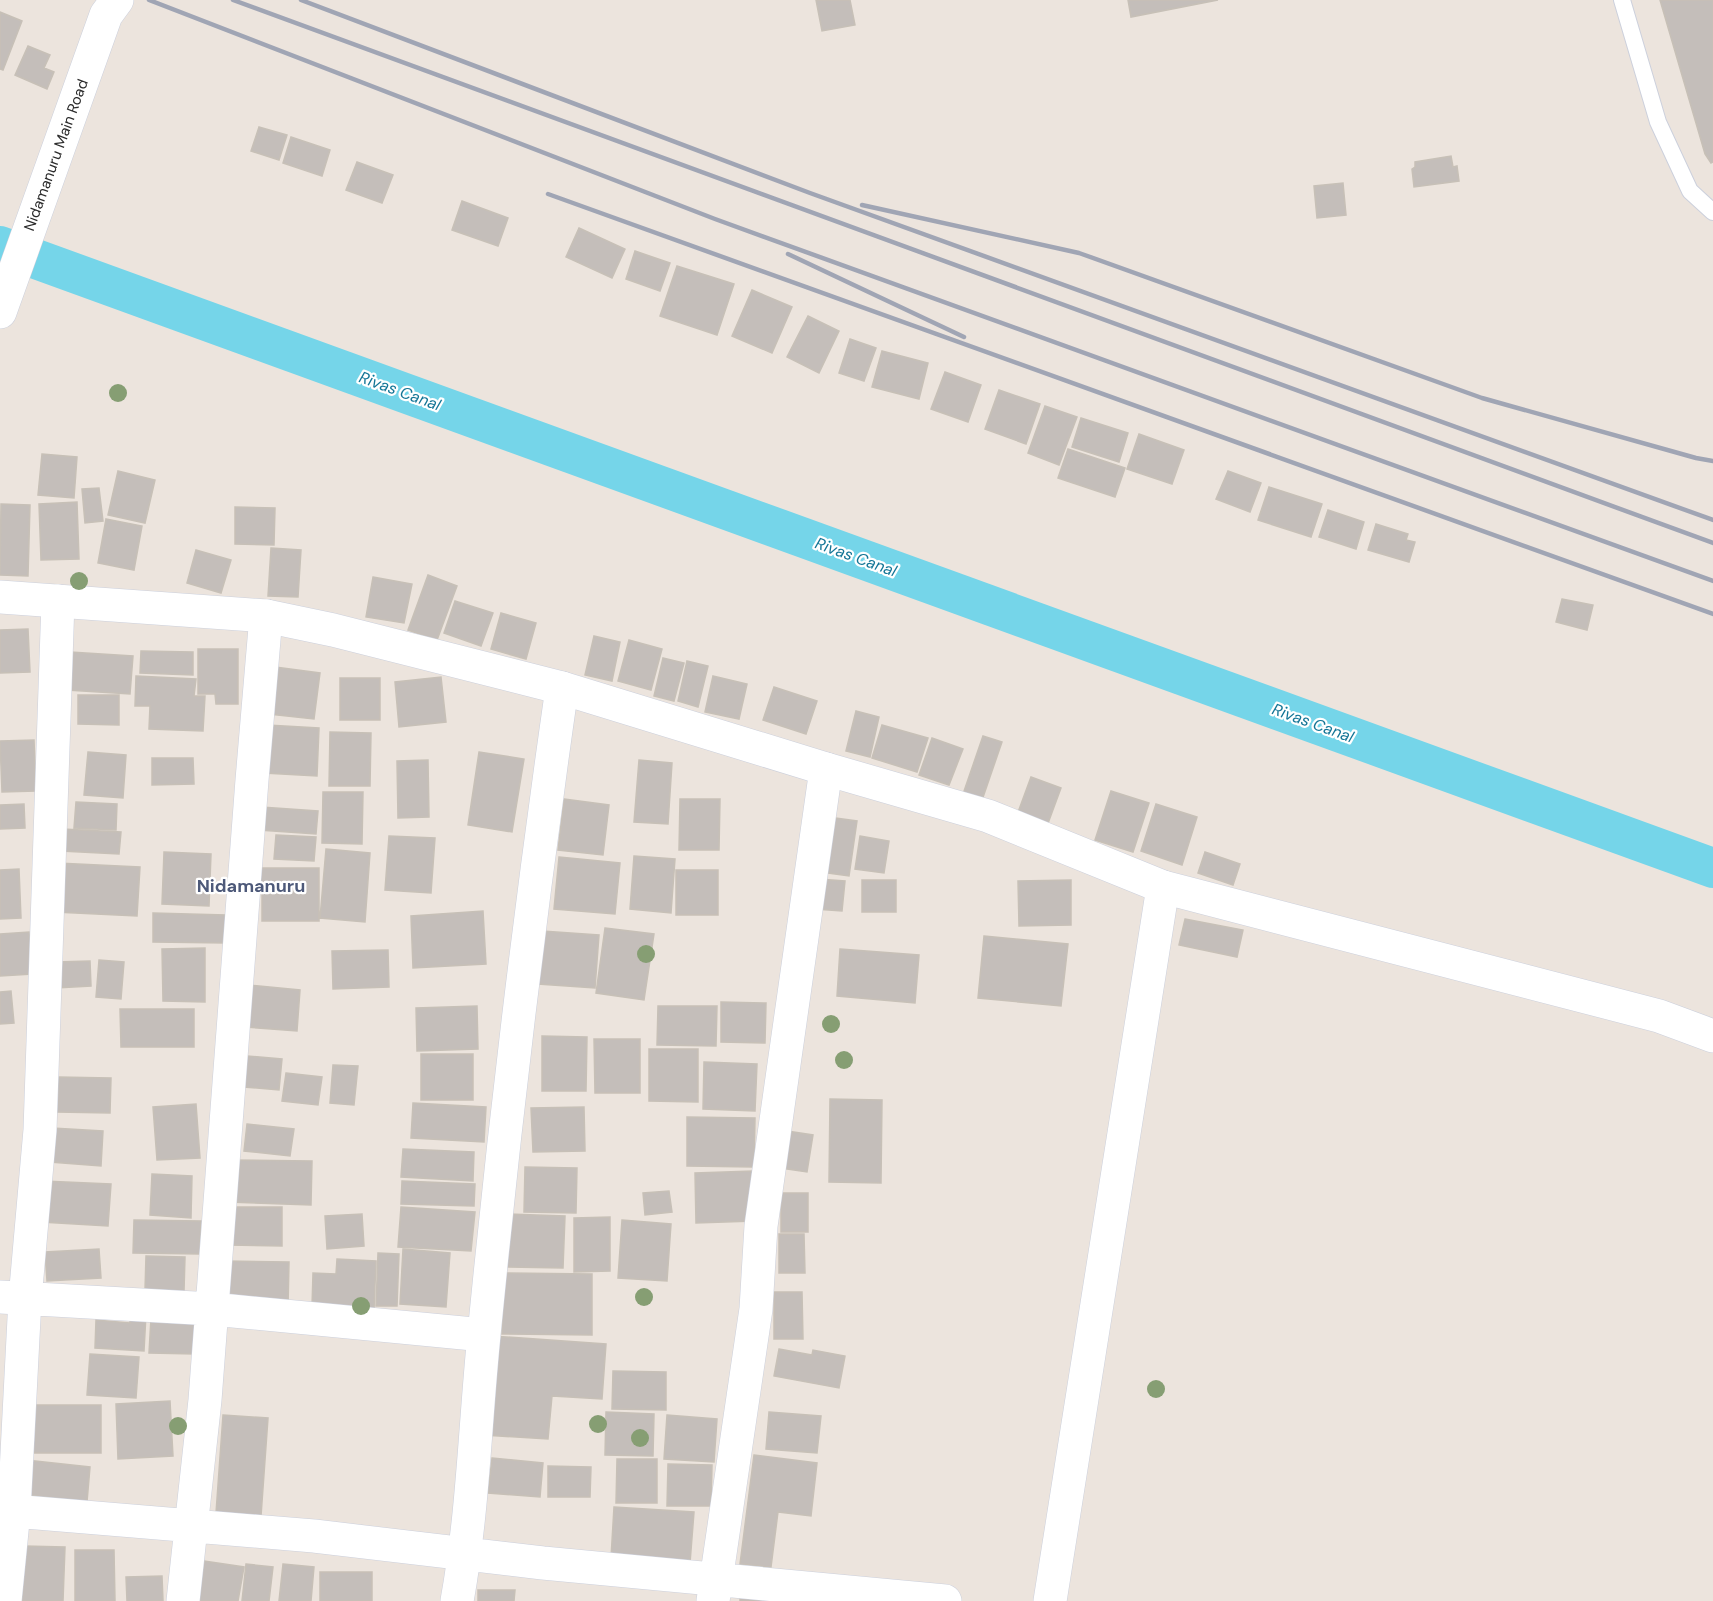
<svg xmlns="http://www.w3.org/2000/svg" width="1713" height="1601" viewBox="0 0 1713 1601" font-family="'DM Sans',sans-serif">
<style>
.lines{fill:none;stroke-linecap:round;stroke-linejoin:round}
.canal{stroke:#75d5e9;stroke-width:40}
.building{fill:#c4beba;stroke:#c7c0b7;stroke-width:1.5}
.lane-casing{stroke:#ccd0dc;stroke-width:18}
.street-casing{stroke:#ccd0dc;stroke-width:34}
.secondary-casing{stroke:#ccd0dc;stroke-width:34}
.lane{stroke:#fff;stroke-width:16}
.street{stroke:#fff;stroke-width:33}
.secondary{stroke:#fff;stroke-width:33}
.rail{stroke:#a0a5b4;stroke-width:4.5}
.tree{fill:#869e73}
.labels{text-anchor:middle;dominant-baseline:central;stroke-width:4.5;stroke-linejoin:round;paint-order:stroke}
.street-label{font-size:15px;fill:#2b2b2b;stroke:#fff}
.water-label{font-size:16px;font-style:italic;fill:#137596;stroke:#fff}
.quarter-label{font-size:18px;font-weight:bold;fill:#4d5979;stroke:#fff}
</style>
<rect width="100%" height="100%" fill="#ece4dd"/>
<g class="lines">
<!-- canal -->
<path class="canal" d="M 0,246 L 1713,868"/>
</g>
<!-- building -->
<path class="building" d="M 816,0 L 850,0 L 855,25 L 822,31 Z
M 1128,0 L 1218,0 L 1131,17 Z
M 1660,0 L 1713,0 L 1713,162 L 1711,163 L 1705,154 Z
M 0,12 L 22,21 L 3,70 L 0,69 Z
M 28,46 L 50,55 L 44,68 L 54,72 L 47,89 L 15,75 Z
M 259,127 L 287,135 L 279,160 L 251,151 Z
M 291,137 L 330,150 L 322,176 L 283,163 Z
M 1451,156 L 1453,167 L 1457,166 L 1459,181 L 1414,187 L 1412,169 L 1415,167 L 1415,162 Z
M 357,162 L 393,175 L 382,203 L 346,190 Z
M 1343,183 L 1346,215 L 1317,218 L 1314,186 Z
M 462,201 L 508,218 L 498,246 L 452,230 Z
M 579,228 L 625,249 L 612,278 L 566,257 Z
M 635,251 L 670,263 L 660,291 L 626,279 Z
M 677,266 L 734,284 L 717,335 L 660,316 Z
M 752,290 L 792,307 L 772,353 L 732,336 Z
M 808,316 L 839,331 L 819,373 L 787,357 Z
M 850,339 L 876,348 L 864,381 L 839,373 Z
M 882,351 L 928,363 L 919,399 L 872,387 Z
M 945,372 L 981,385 L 968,422 L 931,409 Z
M 999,390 L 1040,404 L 1026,444 L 985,429 Z
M 1045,406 L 1077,417 L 1059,465 L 1028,453 Z
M 1081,418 L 1128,433 L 1119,462 L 1072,447 Z
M 1139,434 L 1184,450 L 1172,484 L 1127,469 Z
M 1068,449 L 1125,468 L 1115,497 L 1058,478 Z
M 42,454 L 77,457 L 74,498 L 38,495 Z
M 118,471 L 155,480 L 145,523 L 108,515 Z
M 1228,471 L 1261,483 L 1250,512 L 1216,499 Z
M 1269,487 L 1322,504 L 1311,537 L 1258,520 Z
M 99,488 L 103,521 L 85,523 L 82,489 Z
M 77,502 L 79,559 L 41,560 L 39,504 Z
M 1,504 L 30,505 L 28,576 L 0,575 Z
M 235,507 L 275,508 L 274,545 L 235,544 Z
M 1328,510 L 1364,522 L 1356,549 L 1319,537 Z
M 106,519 L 142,526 L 134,570 L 98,563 Z
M 1376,524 L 1408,534 L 1406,540 L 1415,542 L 1409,562 L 1368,550 Z
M 271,548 L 301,550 L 298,597 L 268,596 Z
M 196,550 L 231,560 L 221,593 L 187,583 Z
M 428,575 L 457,586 L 437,640 L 408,630 Z
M 373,577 L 412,584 L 404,623 L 366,617 Z
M 1562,599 L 1593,605 L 1587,630 L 1556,622 Z
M 455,601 L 493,613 L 481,646 L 444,633 Z
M 501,613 L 536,623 L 526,659 L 491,649 Z
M 28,629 L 30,672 L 0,673 L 0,630 Z
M 594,636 L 620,642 L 612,681 L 585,675 Z
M 629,640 L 662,649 L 651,690 L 618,681 Z
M 198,649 L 238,649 L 238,704 L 216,704 L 215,694 L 198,694 Z
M 141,651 L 193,652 L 193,675 L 140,673 Z
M 70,652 L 133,656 L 130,694 L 67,690 Z
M 663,658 L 684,663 L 674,701 L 654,696 Z
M 687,661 L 708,666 L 698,707 L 678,701 Z
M 275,667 L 320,673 L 314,719 L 269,714 Z
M 136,676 L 196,679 L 194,696 L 205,696 L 203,731 L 149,729 L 150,706 L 135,706 Z
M 713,676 L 747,684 L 739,719 L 705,712 Z
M 441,677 L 446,722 L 399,727 L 395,682 Z
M 340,678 L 380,678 L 380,720 L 340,720 Z
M 774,687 L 817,701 L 806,734 L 763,720 Z
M 78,695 L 119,695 L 119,725 L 78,724 Z
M 856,711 L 879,717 L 870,757 L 846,751 Z
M 267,725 L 319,728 L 317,776 L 264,773 Z
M 882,725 L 928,738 L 917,772 L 872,758 Z
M 330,732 L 371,733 L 370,786 L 329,786 Z
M 983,736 L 1002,742 L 981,803 L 962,797 Z
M 932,738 L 963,749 L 949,785 L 919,775 Z
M 34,740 L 36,791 L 2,792 L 0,741 Z
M 88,752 L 126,755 L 123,798 L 84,795 Z
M 479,752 L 524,759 L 512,832 L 468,825 Z
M 152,758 L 193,758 L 194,784 L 152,785 Z
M 428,760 L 429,817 L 398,818 L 397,761 Z
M 639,760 L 672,763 L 668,824 L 634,822 Z
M 1031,777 L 1061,788 L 1047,826 L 1017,815 Z
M 1111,791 L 1149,803 L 1133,852 L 1095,840 Z
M 323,792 L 363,792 L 362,844 L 322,843 Z
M 564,799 L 609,805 L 603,855 L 558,850 Z
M 680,799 L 720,799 L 719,850 L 679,850 Z
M 76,802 L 117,804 L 116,830 L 74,828 Z
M 24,804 L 25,828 L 0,829 L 0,805 Z
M 1156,804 L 1197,817 L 1182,865 L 1141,851 Z
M 261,807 L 318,811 L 316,834 L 259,830 Z
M 828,817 L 857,821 L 849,876 L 821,872 Z
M 62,829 L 121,832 L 119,854 L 61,851 Z
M 276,835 L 316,837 L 314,861 L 274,859 Z
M 389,836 L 435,838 L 431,893 L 385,890 Z
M 860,836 L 889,841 L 884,873 L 855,869 Z
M 326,849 L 370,853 L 365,922 L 320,918 Z
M 164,852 L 211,854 L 209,906 L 162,904 Z
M 1205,852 L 1240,864 L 1233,885 L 1198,873 Z
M 634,856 L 675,859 L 671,913 L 630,909 Z
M 559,857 L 620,863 L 615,914 L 554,909 Z
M 57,863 L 140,867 L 137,916 L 55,912 Z
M 255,868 L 319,868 L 319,921 L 262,921 L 262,892 L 255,893 Z
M 19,869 L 21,918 L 0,919 L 0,870 Z
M 676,870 L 718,870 L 718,915 L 676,915 Z
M 818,879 L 845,881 L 842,911 L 815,909 Z
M 862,880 L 896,880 L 896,912 L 862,912 Z
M 1071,880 L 1071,925 L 1019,926 L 1018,881 Z
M 483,911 L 486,964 L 413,968 L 411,916 Z
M 153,913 L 226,915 L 226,943 L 153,942 Z
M 1185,919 L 1243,930 L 1237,957 L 1179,945 Z
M 605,928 L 654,934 L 644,1000 L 596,993 Z
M 542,931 L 599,935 L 595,988 L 538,984 Z
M 29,932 L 32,974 L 0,976 L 0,934 Z
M 984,936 L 1068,944 L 1061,1006 L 978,998 Z
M 205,948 L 205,1002 L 163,1001 L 162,949 Z
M 840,949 L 919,955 L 915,1003 L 837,996 Z
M 388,950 L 389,987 L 333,989 L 332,951 Z
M 99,960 L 124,962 L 121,999 L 96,997 Z
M 90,961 L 91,986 L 56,988 L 55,962 Z
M 248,985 L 300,990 L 297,1031 L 245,1027 Z
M 11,991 L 14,1023 L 0,1024 L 0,992 Z
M 721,1002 L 766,1003 L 765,1043 L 721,1042 Z
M 477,1006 L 478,1049 L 417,1051 L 416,1008 Z
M 658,1006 L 717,1006 L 716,1046 L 657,1045 Z
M 120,1009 L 194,1009 L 194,1047 L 121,1047 Z
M 542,1036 L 587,1037 L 586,1091 L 542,1091 Z
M 594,1039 L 640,1039 L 640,1093 L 595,1093 Z
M 649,1049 L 698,1049 L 698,1102 L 649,1101 Z
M 421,1054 L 473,1054 L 473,1100 L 421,1100 Z
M 247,1056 L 282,1059 L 279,1090 L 244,1087 Z
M 704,1062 L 757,1064 L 755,1111 L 703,1109 Z
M 333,1065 L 358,1066 L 354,1105 L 330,1103 Z
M 286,1073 L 322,1077 L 318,1105 L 282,1101 Z
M 58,1077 L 111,1078 L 110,1113 L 57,1112 Z
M 830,1099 L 882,1100 L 881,1183 L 829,1182 Z
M 413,1103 L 486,1107 L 484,1142 L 411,1138 Z
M 196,1104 L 200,1158 L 157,1160 L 153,1107 Z
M 584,1107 L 585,1151 L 533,1152 L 531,1108 Z
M 687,1117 L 755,1118 L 754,1167 L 687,1166 Z
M 247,1124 L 294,1129 L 290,1156 L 244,1151 Z
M 52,1128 L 103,1131 L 101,1166 L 50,1162 Z
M 787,1131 L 813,1135 L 807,1172 L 781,1168 Z
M 403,1149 L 474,1152 L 473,1181 L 401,1177 Z
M 229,1160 L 312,1161 L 311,1205 L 228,1202 Z
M 525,1167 L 577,1168 L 576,1213 L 524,1212 Z
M 753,1171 L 754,1221 L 696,1223 L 695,1173 Z
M 152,1174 L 192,1176 L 191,1218 L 150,1215 Z
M 43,1181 L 111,1184 L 108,1226 L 41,1222 Z
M 402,1181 L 475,1184 L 474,1206 L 401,1204 Z
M 669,1191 L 672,1212 L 645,1215 L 643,1193 Z
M 781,1193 L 808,1193 L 808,1232 L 781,1232 Z
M 228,1207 L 282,1207 L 282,1246 L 228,1245 Z
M 401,1207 L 475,1212 L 471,1251 L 398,1247 Z
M 362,1214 L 364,1246 L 327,1249 L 325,1216 Z
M 505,1214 L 565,1216 L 563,1268 L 504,1267 Z
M 610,1217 L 610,1271 L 574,1272 L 574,1218 Z
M 134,1220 L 201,1221 L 200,1254 L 133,1253 Z
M 622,1220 L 671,1224 L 667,1281 L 618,1278 Z
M 779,1234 L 804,1234 L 805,1273 L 779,1273 Z
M 99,1249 L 101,1278 L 47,1281 L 45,1252 Z
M 403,1249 L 450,1253 L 446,1307 L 400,1304 Z
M 378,1253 L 399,1254 L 397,1306 L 376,1306 Z
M 146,1256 L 185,1257 L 184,1291 L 145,1290 Z
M 337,1259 L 376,1261 L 374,1310 L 312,1307 L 313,1273 L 336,1274 Z
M 224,1261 L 289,1262 L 288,1307 L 223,1307 Z
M 503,1273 L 592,1274 L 592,1335 L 502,1334 Z
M 774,1292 L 802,1292 L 803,1339 L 774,1339 Z
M 130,1314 L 146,1314 L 144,1351 L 95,1348 L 96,1320 L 130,1323 Z
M 151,1318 L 196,1320 L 195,1354 L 149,1353 Z
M 492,1336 L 606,1344 L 602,1399 L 552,1396 L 548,1439 L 484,1435 Z
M 779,1349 L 812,1355 L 813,1350 L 845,1356 L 839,1388 L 774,1376 Z
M 90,1354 L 139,1357 L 136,1398 L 87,1395 Z
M 613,1371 L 666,1372 L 666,1410 L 612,1409 Z
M 170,1401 L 173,1456 L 118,1459 L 116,1404 Z
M 32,1405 L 101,1405 L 101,1453 L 32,1453 Z
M 606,1412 L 654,1414 L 653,1456 L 605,1455 Z
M 769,1412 L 821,1416 L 817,1453 L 766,1449 Z
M 223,1415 L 268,1418 L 261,1516 L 216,1513 Z
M 667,1415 L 717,1419 L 714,1462 L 664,1459 Z
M 754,1455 L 817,1463 L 811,1516 L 778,1512 L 771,1567 L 740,1564 Z
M 492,1458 L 543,1463 L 540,1497 L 488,1493 Z
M 617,1459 L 657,1459 L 657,1503 L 616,1503 Z
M 26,1460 L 90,1467 L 87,1502 L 22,1494 Z
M 668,1464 L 712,1465 L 711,1506 L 667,1506 Z
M 548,1466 L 591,1467 L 590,1497 L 548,1497 Z
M 614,1507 L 694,1512 L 690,1563 L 611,1558 Z
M 24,1546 L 65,1547 L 63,1601 L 22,1601 Z
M 75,1550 L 114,1550 L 115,1601 L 75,1601 Z
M 204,1561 L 244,1567 L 238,1601 L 198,1601 Z
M 246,1564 L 273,1567 L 269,1601 L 242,1601 Z
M 283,1564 L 314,1567 L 311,1601 L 279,1601 Z
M 320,1572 L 372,1572 L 372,1601 L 320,1601 Z
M 162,1576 L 163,1601 L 127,1601 L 126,1577 Z
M 478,1590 L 515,1590 L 514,1601 L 478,1601 Z
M 740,1598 L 769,1601 L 740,1601 Z"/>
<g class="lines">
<defs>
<path id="lane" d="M 1622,0 L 1658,122 L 1690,191 L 1713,212"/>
<path id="street" d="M 0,1297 L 212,1309 L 484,1335
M 0,1510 L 314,1536 L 543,1563 L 945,1601
M 5,1601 L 14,1511 L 25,1299 L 40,1130 L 58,601
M 183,1601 L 205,1400 L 252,780 L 266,616
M 457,1601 C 473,1513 475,1423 484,1335 C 505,1119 531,903 562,688
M 713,1601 L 756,1309 L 761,1226 L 826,769
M 1050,1601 L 1163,887"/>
<path id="secondary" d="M 0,312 L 106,15 L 117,0
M 0,597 L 266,616 L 333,630 L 562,688 L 826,769 L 988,816 L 1163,887 L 1659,1016 L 1713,1036"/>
</defs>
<!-- lane casing -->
<use href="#lane" class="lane-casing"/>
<!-- street casing -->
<use href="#street" class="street-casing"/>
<!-- secondary casing -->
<use href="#secondary" class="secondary-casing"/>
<!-- lane -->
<use href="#lane" class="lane"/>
<!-- street -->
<use href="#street" class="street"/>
<!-- secondary -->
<use href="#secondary" class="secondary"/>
<!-- rail -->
<path class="rail" d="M 149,0 L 715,219 L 1713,581
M 233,0 L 1713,543
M 301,0 L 810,193 L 1713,520
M 548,194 L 1713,614
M 862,205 L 1079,253 L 1482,398 L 1696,458 L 1713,461
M 788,254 L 964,337"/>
</g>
<!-- trees -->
<g class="tree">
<circle cx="118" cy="393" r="9"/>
<circle cx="79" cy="581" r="9"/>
<circle cx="646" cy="954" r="9"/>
<circle cx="831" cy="1024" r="9"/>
<circle cx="844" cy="1060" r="9"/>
<circle cx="644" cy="1297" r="9"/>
<circle cx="361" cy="1306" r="9"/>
<circle cx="1156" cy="1389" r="9"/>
<circle cx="598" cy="1424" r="9"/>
<circle cx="178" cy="1426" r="9"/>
<circle cx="640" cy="1438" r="9"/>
</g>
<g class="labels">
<!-- street labels -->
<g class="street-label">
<text transform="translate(56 155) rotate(-70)">Nidamanuru Main Road</text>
</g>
<!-- water labels -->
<g class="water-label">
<text transform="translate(400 391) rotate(20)">Rivas Canal</text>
<text transform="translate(856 557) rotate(20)">Rivas Canal</text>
<text transform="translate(1313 723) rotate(20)">Rivas Canal</text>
</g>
<!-- quarter labels -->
<g class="quarter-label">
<text x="251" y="886">Nidamanuru</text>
</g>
</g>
</svg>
